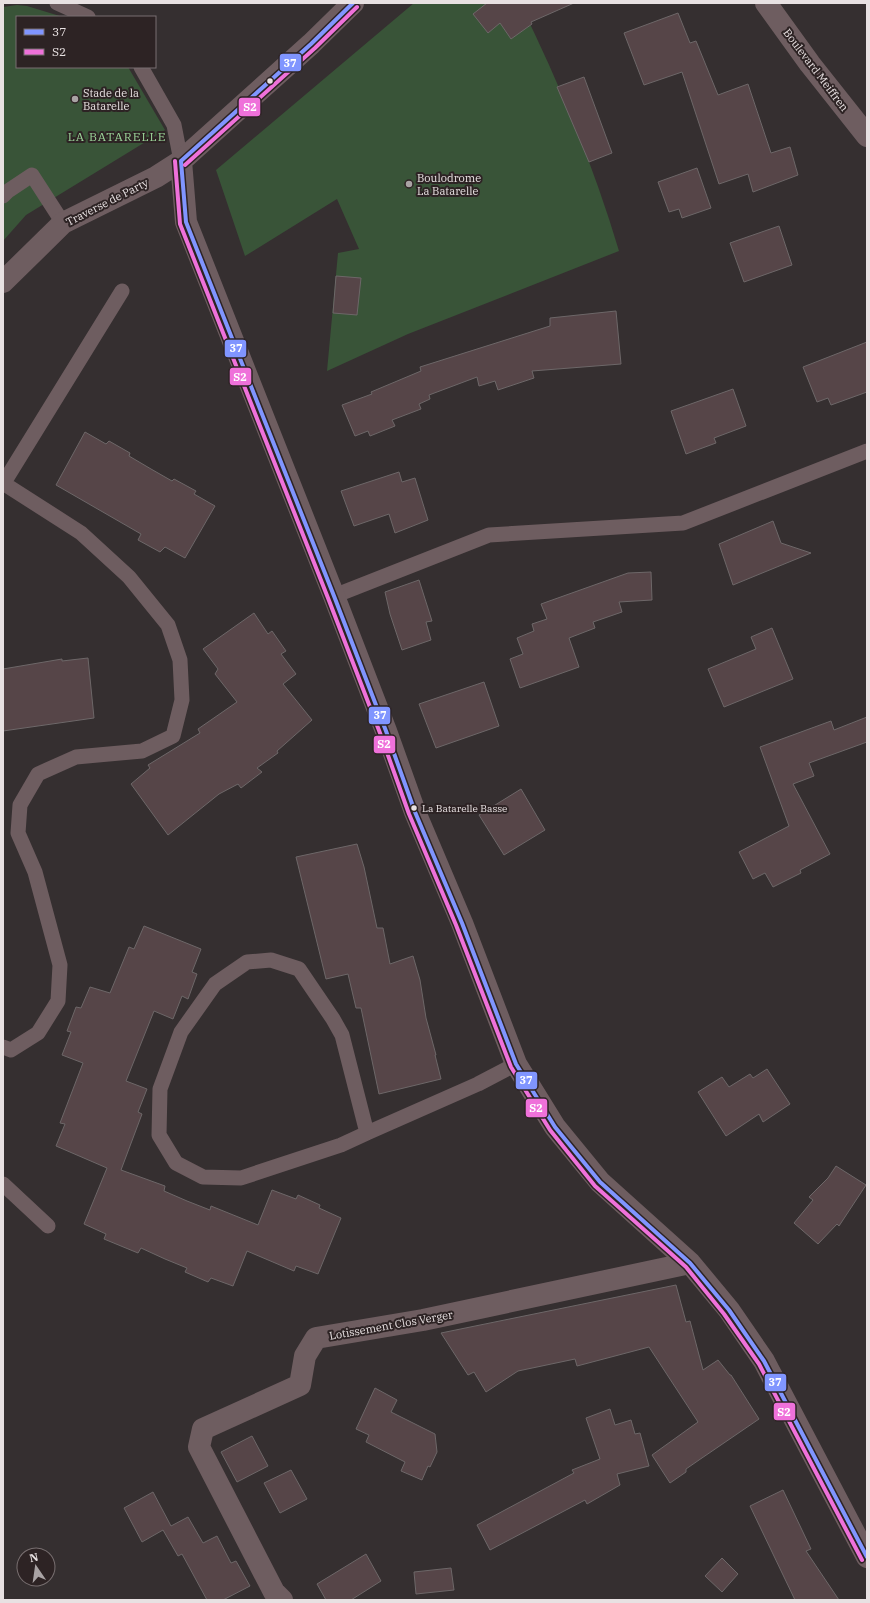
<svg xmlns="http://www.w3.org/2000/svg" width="870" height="1603" viewBox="0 0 870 1603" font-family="'IBM Plex Serif',serif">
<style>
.green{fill:#395438}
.building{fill:#564548;stroke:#6d6768}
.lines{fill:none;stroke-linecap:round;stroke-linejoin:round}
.service{stroke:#6e5d60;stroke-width:15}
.minor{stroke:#6e5d60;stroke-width:22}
.bus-1-casing{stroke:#2d2324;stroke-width:7}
.bus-2-casing{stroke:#2d2324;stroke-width:7}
.bus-1{stroke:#8095ff;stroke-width:4}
.bus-2{stroke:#ef71da;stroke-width:4}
.bus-dot{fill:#e8e1e2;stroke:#2d2324;stroke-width:1.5}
.poi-dot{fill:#a9a3a4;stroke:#2d2324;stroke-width:1.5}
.labels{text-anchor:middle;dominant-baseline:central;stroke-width:4;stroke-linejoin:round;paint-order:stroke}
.bus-label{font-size:10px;fill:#e8e1e2;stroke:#2d2324;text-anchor:start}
.street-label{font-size:11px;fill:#e8e1e2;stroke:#2d2324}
.poi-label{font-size:11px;fill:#e8e1e2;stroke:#2d2324;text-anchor:start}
.neighbourhood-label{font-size:12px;letter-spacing:1px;fill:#9bd499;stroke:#2d2324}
.line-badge{stroke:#2d2324;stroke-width:1.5}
.badge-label{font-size:11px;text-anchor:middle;font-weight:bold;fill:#fff}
</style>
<rect width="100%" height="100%" fill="#352f30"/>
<!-- green -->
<path class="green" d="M 414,3 L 520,3 C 559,83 594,166 619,251 L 408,334 L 327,371 L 338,253 L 359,249 L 337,199 L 245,256 L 216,170 Z
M 17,5 L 27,6 L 63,17 L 17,17 L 17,67 L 128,67 L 165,130 L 26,215 L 3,241 L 3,7 Z"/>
<!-- building -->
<path class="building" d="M 487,3 L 574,3 L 531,22 L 532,24 L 511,39 L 500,23 L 488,33 L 473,14 Z
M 678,13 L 690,43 L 696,41 L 718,95 L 748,84 L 771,153 L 790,147 L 798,175 L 753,192 L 748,174 L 719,184 L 682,72 L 644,85 L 624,33 Z
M 584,77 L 612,153 L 589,162 L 557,87 Z
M 697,168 L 711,208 L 682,218 L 679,209 L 669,212 L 658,182 Z
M 779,226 L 792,265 L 744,282 L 730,243 Z
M 336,276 L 361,278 L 357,315 L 333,313 Z
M 616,311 L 621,364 L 532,371 L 534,378 L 498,390 L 495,381 L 479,386 L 477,377 L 429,395 L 430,399 L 419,404 L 421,409 L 392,420 L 395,426 L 370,436 L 368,431 L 355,436 L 342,405 L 372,394 L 371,392 L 421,371 L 420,367 L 550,326 L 550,318 Z
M 867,342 L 867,392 L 831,405 L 828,398 L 817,402 L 803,367 Z
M 733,389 L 746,426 L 714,438 L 716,443 L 686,454 L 671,411 Z
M 85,432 L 106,444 L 109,441 L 130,453 L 129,456 L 151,469 L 172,481 L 174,479 L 196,491 L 194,494 L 215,506 L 185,558 L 165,547 L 160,552 L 138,540 L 141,534 L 56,485 Z
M 399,472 L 402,482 L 415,478 L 428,520 L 395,533 L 389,514 L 354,526 L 341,491 Z
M 773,521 L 781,543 L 811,553 L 733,585 L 719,544 Z
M 651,572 L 652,600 L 619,602 L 622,612 L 593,622 L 595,628 L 569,638 L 579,667 L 520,688 L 510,659 L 523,654 L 517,638 L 534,631 L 532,624 L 547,619 L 541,604 L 628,573 Z
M 419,580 L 432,621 L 426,622 L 431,640 L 402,650 L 390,614 L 385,592 Z
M 254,613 L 268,634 L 272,631 L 286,651 L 281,654 L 296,674 L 283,684 L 312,720 L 277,751 L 278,753 L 257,768 L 262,772 L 241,788 L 238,784 L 219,794 L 168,835 L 131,784 L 150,768 L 148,765 L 200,733 L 198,729 L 237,702 L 215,674 L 218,669 L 203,649 Z
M 772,628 L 793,679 L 724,707 L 708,669 L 756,649 L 751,637 Z
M 88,658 L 94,718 L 3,731 L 3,669 L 62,659 L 62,661 Z
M 484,682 L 499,726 L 436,748 L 419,704 Z
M 867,717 L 867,742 L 809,763 L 814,776 L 793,784 L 830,854 L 800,870 L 801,873 L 773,887 L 765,873 L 753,879 L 739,852 L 789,826 L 760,747 L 831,721 L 834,730 Z
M 521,789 L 545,830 L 504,855 L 479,815 Z
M 357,844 L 364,867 L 377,928 L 383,928 L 390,964 L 413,956 L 420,980 L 426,1018 L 436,1055 L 435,1055 L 441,1079 L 379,1094 L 361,1008 L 356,1008 L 348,974 L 326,979 L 296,857 Z
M 144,926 L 201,949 L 192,972 L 197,974 L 188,999 L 182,996 L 173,1019 L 154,1011 L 126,1081 L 147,1089 L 138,1112 L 142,1114 L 121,1170 L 165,1186 L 164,1191 L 187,1201 L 210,1210 L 211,1206 L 258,1225 L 272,1190 L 296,1199 L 298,1195 L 320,1205 L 319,1208 L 341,1218 L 318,1274 L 296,1266 L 294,1271 L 247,1251 L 233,1286 L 211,1278 L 208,1282 L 185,1272 L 187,1268 L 165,1259 L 141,1248 L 138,1253 L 104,1239 L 106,1234 L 84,1224 L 107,1168 L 56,1146 L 65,1124 L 60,1123 L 83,1063 L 62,1055 L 71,1032 L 67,1031 L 76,1007 L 81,1008 L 90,987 L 110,993 L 129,947 L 134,949 Z
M 767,1069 L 790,1104 L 763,1122 L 759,1114 L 726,1136 L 698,1092 L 722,1077 L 729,1087 L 750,1074 L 753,1078 Z
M 836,1166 L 866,1185 L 839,1226 L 837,1224 L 818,1244 L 794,1223 L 813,1200 L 809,1197 L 828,1178 Z
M 676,1285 L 686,1322 L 690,1321 L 703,1370 L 718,1360 L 730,1375 L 731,1375 L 759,1419 L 699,1460 L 686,1469 L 686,1472 L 670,1483 L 652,1455 L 698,1422 L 649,1347 L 577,1366 L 575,1359 L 518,1371 L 486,1392 L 474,1372 L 468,1375 L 441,1333 Z
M 375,1388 L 397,1400 L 391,1412 L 435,1434 L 437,1452 L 430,1467 L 428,1466 L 422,1480 L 401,1471 L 405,1462 L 366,1442 L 369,1435 L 356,1429 Z
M 610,1409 L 615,1425 L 631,1420 L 635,1434 L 640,1433 L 649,1466 L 617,1474 L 620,1485 L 587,1504 L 585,1500 L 490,1550 L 477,1525 L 574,1473 L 572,1470 L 600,1459 L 586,1418 Z
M 252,1436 L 268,1466 L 237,1482 L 221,1452 Z
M 291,1470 L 307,1499 L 280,1513 L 264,1483 Z
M 783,1490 L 811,1549 L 806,1551 L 839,1600 L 795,1600 L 750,1506 Z
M 153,1492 L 171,1526 L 188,1517 L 203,1543 L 217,1536 L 231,1563 L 236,1561 L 250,1586 L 223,1600 L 207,1600 L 182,1554 L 178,1556 L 163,1530 L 142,1542 L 124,1508 Z
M 366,1554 L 381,1581 L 351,1600 L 326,1600 L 317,1584 Z
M 722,1558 L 738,1574 L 722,1592 L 705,1576 Z
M 451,1568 L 454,1590 L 416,1594 L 414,1572 Z"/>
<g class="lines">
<!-- service -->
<path class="service" d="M 57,3 L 88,17
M 141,67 L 174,125 L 181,161
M 3,196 L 8,191 L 32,175 L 63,223
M 3,483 L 81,533 L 129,577 L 168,625 L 180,660 L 182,700 L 173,736 L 142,751 L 76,757 L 38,774 L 20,805 L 18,833 L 35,872 L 60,965 L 58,1001 L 38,1033 L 11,1050 L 3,1047
M 3,484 L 122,291
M 334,596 L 489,535 L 683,523 L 867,451
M 367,1133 L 341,1145 L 241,1178 L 203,1177 L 176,1163 L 159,1135 L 160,1089 L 181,1032 L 215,984 L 247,962 L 271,960 L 299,969 L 333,1019 L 342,1035 L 367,1133 L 478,1084 L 516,1064
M 3,1184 L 48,1226"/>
<!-- minor -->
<path class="minor" d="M 766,3 L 810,64 L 867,136
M 181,161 L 186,222 L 334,596 L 386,731 L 415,812 L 462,923 L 516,1064 L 555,1127 L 600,1182 L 690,1263 L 729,1310 L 764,1361 L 867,1557
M 3,282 L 63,223 L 156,177 L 181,161 L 311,44 L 353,3
M 282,1600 L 274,1592 L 199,1447 L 203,1429 L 300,1385 L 305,1356 L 316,1338 L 423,1320 L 690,1263"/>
<defs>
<path id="bus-1" d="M 181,161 L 186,222 L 334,596 L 386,731 L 415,812 L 462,923 L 516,1064 L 555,1127 L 600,1182 L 690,1263 L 729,1310 L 764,1361 L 867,1557
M 181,161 L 311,44 L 353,3"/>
<path id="bus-2" d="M 175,161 L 180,224 L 328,598 L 380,733 L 409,814 L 456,925 L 511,1067 L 550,1130 L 595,1186 L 686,1267 L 724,1314 L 759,1364 L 862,1560
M 185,165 L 315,48 L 357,7"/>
</defs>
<!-- bus-1 casing -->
<use href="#bus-1" class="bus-1-casing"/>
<!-- bus-2 casing -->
<use href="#bus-2" class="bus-2-casing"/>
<!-- bus-1 -->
<use href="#bus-1" class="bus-1"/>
<!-- bus-2 -->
<use href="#bus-2" class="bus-2"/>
</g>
<!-- markers -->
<g class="bus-dot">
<circle cx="270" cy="81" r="3.5"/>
<circle cx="414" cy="808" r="3.5"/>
</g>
<g class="poi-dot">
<circle cx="75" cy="99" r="4"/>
<circle cx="409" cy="184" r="4"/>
</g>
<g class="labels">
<!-- bus labels -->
<g class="bus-label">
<text x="422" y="808">La Batarelle Basse</text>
</g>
<!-- street labels -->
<g class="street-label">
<text transform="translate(816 70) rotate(53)">Boulevard Meiffren</text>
<text transform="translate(107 202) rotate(-27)">Traverse de Party</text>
<text transform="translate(391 1325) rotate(-10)">Lotissement Clos Verger</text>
</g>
<!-- poi labels -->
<g class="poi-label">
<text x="83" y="93">Stade de la<tspan x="83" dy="13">Batarelle</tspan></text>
<text x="417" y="178">Boulodrome<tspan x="417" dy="13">La Batarelle</tspan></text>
</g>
<!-- neighbourhood labels -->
<g class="neighbourhood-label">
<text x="117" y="136">LA BATARELLE</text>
</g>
</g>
<g class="line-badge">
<rect x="279" y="53" width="23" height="19" rx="4" fill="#8095ff"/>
<rect x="238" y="97" width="23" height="20" rx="4" fill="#ef71da"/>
<rect x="224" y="339" width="23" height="19" rx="4" fill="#8095ff"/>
<rect x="229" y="367" width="23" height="19" rx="4" fill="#ef71da"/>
<rect x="368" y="706" width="23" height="19" rx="4" fill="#8095ff"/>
<rect x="373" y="735" width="23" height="19" rx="4" fill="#ef71da"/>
<rect x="515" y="1071" width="23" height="19" rx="4" fill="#8095ff"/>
<rect x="525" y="1098" width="23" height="20" rx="4" fill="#ef71da"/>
<rect x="764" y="1373" width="23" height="19" rx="4" fill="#8095ff"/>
<rect x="773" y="1402" width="23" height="19" rx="4" fill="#ef71da"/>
</g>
<g class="badge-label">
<text x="290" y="67">37</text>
<text x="250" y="111">S2</text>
<text x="236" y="352">37</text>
<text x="240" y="381">S2</text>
<text x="380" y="719">37</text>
<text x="384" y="748">S2</text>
<text x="526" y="1084">37</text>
<text x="536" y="1112">S2</text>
<text x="775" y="1386">37</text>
<text x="784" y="1416">S2</text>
</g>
<!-- border -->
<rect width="870" height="1603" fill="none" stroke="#e8e1e2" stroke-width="8"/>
<!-- legend -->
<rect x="16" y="16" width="140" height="52" fill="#2d2324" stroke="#786f70"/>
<rect x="24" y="29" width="20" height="6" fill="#8095ff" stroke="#786f70"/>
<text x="52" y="36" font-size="12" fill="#e8e1e2">37</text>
<rect x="24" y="49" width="20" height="6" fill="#ef71da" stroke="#786f70"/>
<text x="52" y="56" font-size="12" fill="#e8e1e2">S2</text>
<!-- north arrow -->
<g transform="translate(36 1567) rotate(347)"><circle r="19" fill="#2d2324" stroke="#786f70"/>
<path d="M0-3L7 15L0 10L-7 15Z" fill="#a9a3a4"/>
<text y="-6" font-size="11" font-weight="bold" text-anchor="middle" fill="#e8e1e2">N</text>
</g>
</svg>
